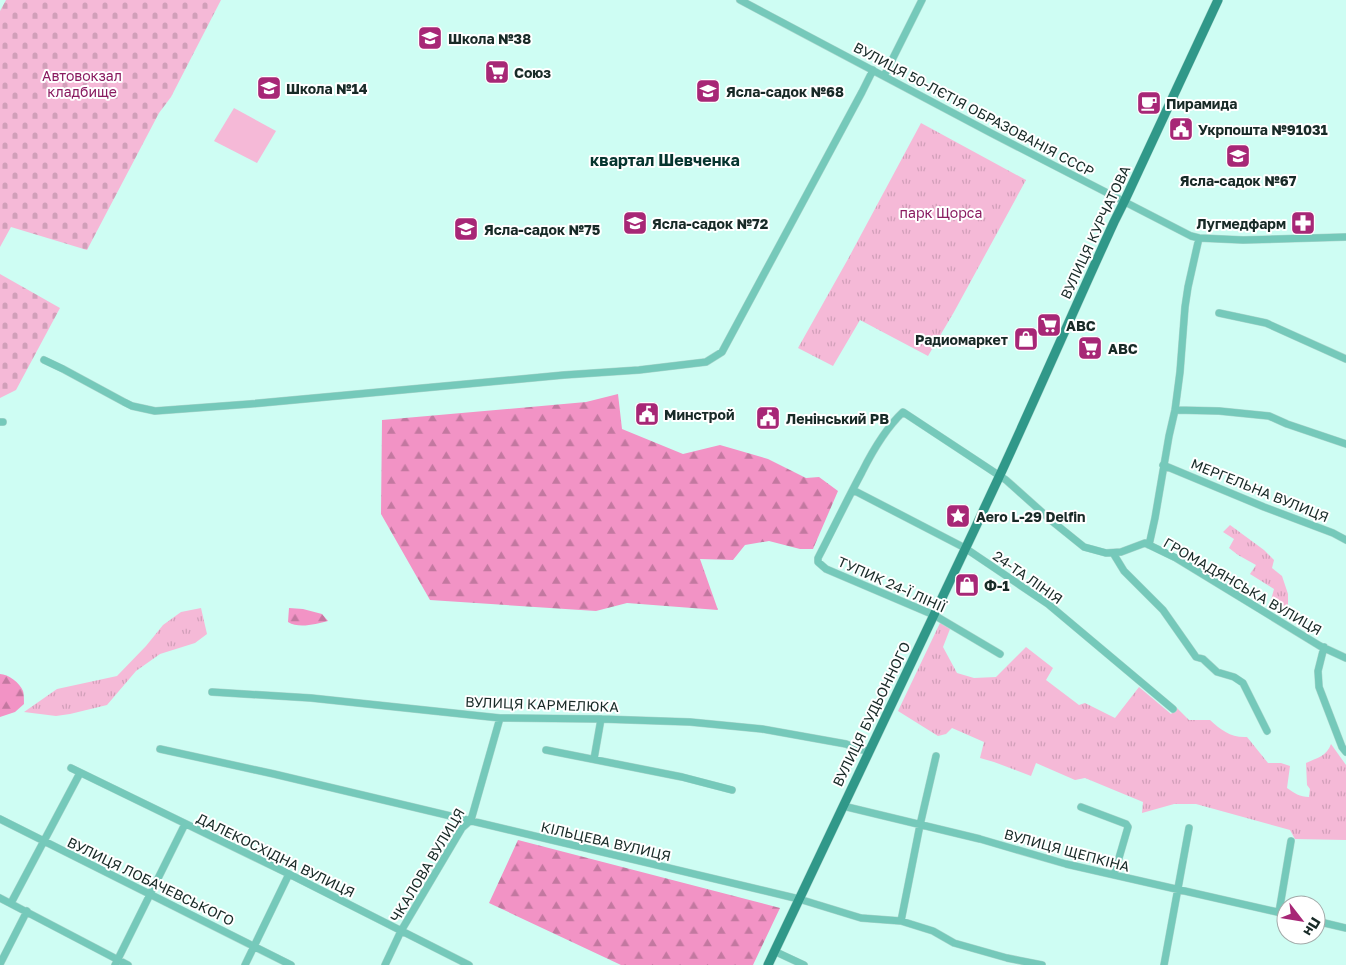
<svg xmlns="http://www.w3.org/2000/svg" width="1346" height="965" viewBox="0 0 1346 965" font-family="'Golos Text',sans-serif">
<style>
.grass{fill:url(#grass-tufts)}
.forest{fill:url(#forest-firs)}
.cemetery{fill:url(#cemetery-stones)}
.pitch{fill:#f5b9d7}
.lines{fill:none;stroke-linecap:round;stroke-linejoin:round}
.minor-casing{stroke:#add7ce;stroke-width:8}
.major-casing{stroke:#add7ce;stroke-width:10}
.minor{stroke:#75c9ba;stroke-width:7}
.major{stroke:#309889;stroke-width:9}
.labels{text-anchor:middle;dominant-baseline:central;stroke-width:4;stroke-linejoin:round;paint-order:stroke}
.poi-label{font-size:14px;font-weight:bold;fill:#182a27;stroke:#fff;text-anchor:start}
.park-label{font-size:14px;fill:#891b60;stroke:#fff}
.street-label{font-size:14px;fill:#182a27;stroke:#fff}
.quarter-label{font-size:16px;font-weight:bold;fill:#06352f;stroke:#fff}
</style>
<defs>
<pattern id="grass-tufts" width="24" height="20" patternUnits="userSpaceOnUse" patternTransform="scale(1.25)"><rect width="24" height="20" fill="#f5b9d7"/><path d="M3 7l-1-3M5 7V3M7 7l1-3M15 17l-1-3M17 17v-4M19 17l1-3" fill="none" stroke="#d19fb9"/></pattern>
<pattern id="forest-firs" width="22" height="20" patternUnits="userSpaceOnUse" patternTransform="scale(1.25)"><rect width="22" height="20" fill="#f293c5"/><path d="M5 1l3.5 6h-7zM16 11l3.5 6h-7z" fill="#c378a0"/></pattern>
<pattern id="cemetery-stones" width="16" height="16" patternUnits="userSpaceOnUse" patternTransform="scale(1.25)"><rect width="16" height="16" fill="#f5b9d7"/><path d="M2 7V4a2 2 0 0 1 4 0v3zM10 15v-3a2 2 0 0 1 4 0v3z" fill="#d19fb9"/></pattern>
</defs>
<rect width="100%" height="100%" fill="#cefdf3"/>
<!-- grass -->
<path class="grass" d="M 921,123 L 1026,180 L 954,312 L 928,356 L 860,320 L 833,366 L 798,348 L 848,259 Z
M 1230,525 L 1264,550 L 1274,560 L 1272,568 L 1282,576 L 1288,594 L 1288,608 L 1282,614 L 1269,607 L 1274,589 L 1250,574 L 1256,565 L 1238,555 L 1229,548 L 1234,539 L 1223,532 Z
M 201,608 L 207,634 L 195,643 L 160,654 L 136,671 L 107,705 L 70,714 L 56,716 L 24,712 L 57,689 L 117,676 L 146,646 L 163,625 L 181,612 Z
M 940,623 L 950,629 L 943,647 L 957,673 L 974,678 L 996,677 L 1026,647 L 1053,668 L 1046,680 L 1079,705 L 1085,703 L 1115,718 L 1139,687 L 1171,714 L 1177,708 L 1189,720 L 1210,720 C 1221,730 1231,738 1247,737 L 1268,763 L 1281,763 L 1290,766 L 1287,788 C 1294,793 1300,797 1309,797 L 1310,789 L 1307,785 L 1306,763 C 1317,758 1327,756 1331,744 L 1346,765 L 1346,840 L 1295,839 L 1290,830 L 1196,804 L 1174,804 L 1142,813 L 1143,802 L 1085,778 L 1075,780 L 1036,763 L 1031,776 L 994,762 L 980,758 L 984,742 L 952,728 L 946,734 L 938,736 L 898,711 Z"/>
<!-- forest -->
<path class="forest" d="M 618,394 L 622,429 L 683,454 L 720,445 L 768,459 L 806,478 L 819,477 L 838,491 L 813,549 L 800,549 L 769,541 L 745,545 L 733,560 L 700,559 L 718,610 L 627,603 L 596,611 L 430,600 L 381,514 L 382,420 L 586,402 Z
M 289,608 L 303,609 L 322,614 L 328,621 C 316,624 299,629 288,622 Z
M 0,674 C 8,674 20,683 23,691 C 24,694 24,700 24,704 L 15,712 L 0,717 Z
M 518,840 L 780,908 L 753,965 L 621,965 L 489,903 Z"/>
<!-- cemetery -->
<path class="cemetery" d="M 6,0 L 221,0 L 171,97 L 159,113 L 87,250 L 11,227 L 0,247 L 0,11 Z
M 0,274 L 60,308 L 16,390 L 0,398 Z"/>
<!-- pitch -->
<path class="pitch" d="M 234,108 L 276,131 L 257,163 L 214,141 Z"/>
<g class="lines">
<defs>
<path id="minor" d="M 740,0 L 991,133 L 1191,236 L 1199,238 L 1243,240 L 1346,237
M 884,76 L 922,0
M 1219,313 L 1266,323 L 1346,359
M 44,360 L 63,369 L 124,402 L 132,406 L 155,411 L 250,404 L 564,375 L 639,370 L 706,362 L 722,352 L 862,92 L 873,70
M 1175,410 L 1219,411 L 1269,416 L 1287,424 L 1346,444
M 0,422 L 3,422
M 1163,465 L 1264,507 L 1333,533 L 1346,540
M 853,490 L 965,548 L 1048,604 L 1173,709
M 1149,545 L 1155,518 L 1169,436 L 1175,410 L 1180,372 L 1185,307 L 1188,287 L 1199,238
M 1113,553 L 1124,571 L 1163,610 L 1196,657 L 1203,659 L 1217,672 L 1234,677 L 1243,683 L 1267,731
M 1324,647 L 1318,671 L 1319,687 L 1342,747 L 1346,752
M 1000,654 L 934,615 L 826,569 L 818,562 L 818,558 C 833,529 847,500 862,472 C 873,450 885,429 903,412 L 1006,480 L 1053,522 L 1084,547 L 1106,553 L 1121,552 L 1145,543 L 1176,558 L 1320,646 L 1346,658
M 212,692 L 311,698 L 500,718 L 601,719 L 690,722 L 762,729 L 846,744 L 858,749 L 868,751
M 160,749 L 274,774 L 799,899 L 861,918 L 901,921 L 933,931 L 954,943 L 1007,958 L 1042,965
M 546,750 L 682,777 L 732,790
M 594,759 L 601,719
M 71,768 L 289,874 L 469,965
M 843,806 L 980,839 L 1066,864 L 1286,914
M 1081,807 L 1126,824 L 1128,827 L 1114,875
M 0,819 L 291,965
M 0,898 L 128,965
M 11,903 L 80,773
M 1279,912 L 1291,841
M 901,921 L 920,825 L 936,756
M 1316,921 L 1346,928
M 774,951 L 804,965
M 0,964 L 27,911
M 115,965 L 185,824
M 245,965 L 289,874
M 385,965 L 401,931 L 462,828 L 471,820 L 500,718
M 1164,965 L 1189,828"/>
<path id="major" d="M 768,965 C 845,802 923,640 999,477 C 1038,393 1075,307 1114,222 L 1124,202 L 1218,0"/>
</defs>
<!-- minor casing -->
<use href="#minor" class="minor-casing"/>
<!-- major casing -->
<use href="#major" class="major-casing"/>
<!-- minor -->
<use href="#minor" class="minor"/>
<!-- major -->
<use href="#major" class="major"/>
</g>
<!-- icons -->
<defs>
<symbol id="school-square" viewBox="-11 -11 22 22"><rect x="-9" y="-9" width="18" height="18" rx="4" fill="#a72776" stroke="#fff"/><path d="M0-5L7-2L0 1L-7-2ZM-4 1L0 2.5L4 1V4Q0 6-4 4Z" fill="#fff"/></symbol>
<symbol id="supermarket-square" viewBox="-11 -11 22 22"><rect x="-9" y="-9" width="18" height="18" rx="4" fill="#a72776" stroke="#fff"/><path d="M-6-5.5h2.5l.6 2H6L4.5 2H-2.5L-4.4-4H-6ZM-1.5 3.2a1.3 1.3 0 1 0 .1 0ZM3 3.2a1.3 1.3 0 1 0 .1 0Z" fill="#fff"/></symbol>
<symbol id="cafe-square" viewBox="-11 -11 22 22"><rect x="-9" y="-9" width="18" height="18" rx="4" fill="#a72776" stroke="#fff"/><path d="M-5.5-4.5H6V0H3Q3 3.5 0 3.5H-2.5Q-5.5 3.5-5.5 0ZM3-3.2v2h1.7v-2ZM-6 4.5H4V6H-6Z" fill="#fff"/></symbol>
<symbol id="civic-square" viewBox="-11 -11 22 22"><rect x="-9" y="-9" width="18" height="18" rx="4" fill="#a72776" stroke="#fff"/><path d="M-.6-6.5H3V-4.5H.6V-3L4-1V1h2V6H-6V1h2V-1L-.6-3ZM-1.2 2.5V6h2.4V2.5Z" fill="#fff"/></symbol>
<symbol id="pharmacy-square" viewBox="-11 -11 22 22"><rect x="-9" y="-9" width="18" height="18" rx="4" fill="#a72776" stroke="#fff"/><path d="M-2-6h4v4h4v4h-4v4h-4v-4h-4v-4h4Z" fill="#fff"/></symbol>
<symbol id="shop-square" viewBox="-11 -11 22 22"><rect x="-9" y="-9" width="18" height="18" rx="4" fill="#a72776" stroke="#fff"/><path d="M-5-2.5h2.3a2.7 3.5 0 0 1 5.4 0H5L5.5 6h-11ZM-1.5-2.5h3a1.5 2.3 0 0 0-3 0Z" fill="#fff"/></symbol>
<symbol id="sight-square" viewBox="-11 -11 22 22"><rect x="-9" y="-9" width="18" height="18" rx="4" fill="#a72776" stroke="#fff"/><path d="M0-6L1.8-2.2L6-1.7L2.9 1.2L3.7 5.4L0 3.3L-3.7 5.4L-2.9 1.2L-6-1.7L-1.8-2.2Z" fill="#fff"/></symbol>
</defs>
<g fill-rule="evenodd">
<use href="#school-square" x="416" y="24" width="28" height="28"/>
<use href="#supermarket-square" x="483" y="58" width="28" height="28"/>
<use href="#school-square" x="255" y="74" width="28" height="28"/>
<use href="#school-square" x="694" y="77" width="28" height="28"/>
<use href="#cafe-square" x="1135" y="89" width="28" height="28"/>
<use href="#civic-square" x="1167" y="115" width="28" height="28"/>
<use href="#school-square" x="1224" y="142" width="28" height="28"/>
<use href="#school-square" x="621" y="209" width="28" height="28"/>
<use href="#pharmacy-square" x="1289" y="209" width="28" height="28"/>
<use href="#school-square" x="452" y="215" width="28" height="28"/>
<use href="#supermarket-square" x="1035" y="311" width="28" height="28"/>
<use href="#shop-square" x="1012" y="325" width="28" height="28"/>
<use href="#supermarket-square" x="1076" y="334" width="28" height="28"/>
<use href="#civic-square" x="633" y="400" width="28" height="28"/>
<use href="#civic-square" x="754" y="404" width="28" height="28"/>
<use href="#sight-square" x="944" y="502" width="28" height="28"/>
<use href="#shop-square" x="953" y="571" width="28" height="28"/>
</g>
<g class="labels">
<!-- poi labels -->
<g class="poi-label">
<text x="448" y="38">Школа №38</text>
<text x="514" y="72">Союз</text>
<text x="286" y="88">Школа №14</text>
<text x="726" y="91">Ясла-садок №68</text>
<text x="1166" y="103">Пирамида</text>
<text x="1198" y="129">Укрпошта №91031</text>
<text x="1238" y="180" text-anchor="middle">Ясла-садок №67</text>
<text x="652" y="223">Ясла-садок №72</text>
<text x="1286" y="223" text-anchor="end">Лугмедфарм</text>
<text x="484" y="229">Ясла-садок №75</text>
<text x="1066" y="325">АВС</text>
<text x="1008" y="339" text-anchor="end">Радиомаркет</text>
<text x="1108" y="348">ABC</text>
<text x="664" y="414">Минстрой</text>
<text x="786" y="418">Ленінський РВ</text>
<text x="976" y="516">Aero L-29 Delfin</text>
<text x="984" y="585">Ф-1</text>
</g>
<!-- park labels -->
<g class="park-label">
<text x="82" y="75">Автовокзал<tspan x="82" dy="16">кладбище</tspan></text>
<text x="941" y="212">парк Щорса</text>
</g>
<!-- street labels -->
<g class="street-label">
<text transform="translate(974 109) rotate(28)">ВУЛИЦЯ 50-ЛЄТІЯ ОБРАЗОВАНІЯ СССР</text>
<text transform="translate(1095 232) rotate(-65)">ВУЛИЦЯ КУРЧАТОВА</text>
<text transform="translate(1260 490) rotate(22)">МЕРГЕЛЬНА ВУЛИЦЯ</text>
<text transform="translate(1028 577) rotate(35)">24-ТА ЛІНІЯ</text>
<text transform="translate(892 584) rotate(24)">ТУПИК 24-Ї ЛІНІЇ</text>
<text transform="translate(1243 586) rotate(30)">ГРОМАДЯНСЬКА ВУЛИЦЯ</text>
<text transform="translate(542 704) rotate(2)">ВУЛИЦЯ КАРМЕЛЮКА</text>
<text transform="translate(871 714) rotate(-64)">ВУЛИЦЯ БУДЬОННОГО</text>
<text transform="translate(606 841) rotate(13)">КІЛЬЦЕВА ВУЛИЦЯ</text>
<text transform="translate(1067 850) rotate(15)">ВУЛИЦЯ ЩЕПКІНА</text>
<text transform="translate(276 855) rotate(26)">ДАЛЕКОСХІДНА ВУЛИЦЯ</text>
<text transform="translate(427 865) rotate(-59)">ЧКАЛОВА ВУЛИЦЯ</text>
<text transform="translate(151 881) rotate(26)">ВУЛИЦЯ ЛОБАЧЕВСЬКОГО</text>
</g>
<!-- quarter labels -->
<g class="quarter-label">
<text x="665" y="160">квартал Шевченка</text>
</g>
</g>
<!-- north arrow -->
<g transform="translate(1301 920) rotate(121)"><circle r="24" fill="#ffffff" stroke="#a3aaa9"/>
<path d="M0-4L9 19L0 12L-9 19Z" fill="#a72776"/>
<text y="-8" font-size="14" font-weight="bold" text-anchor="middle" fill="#182a27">Пн</text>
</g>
</svg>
